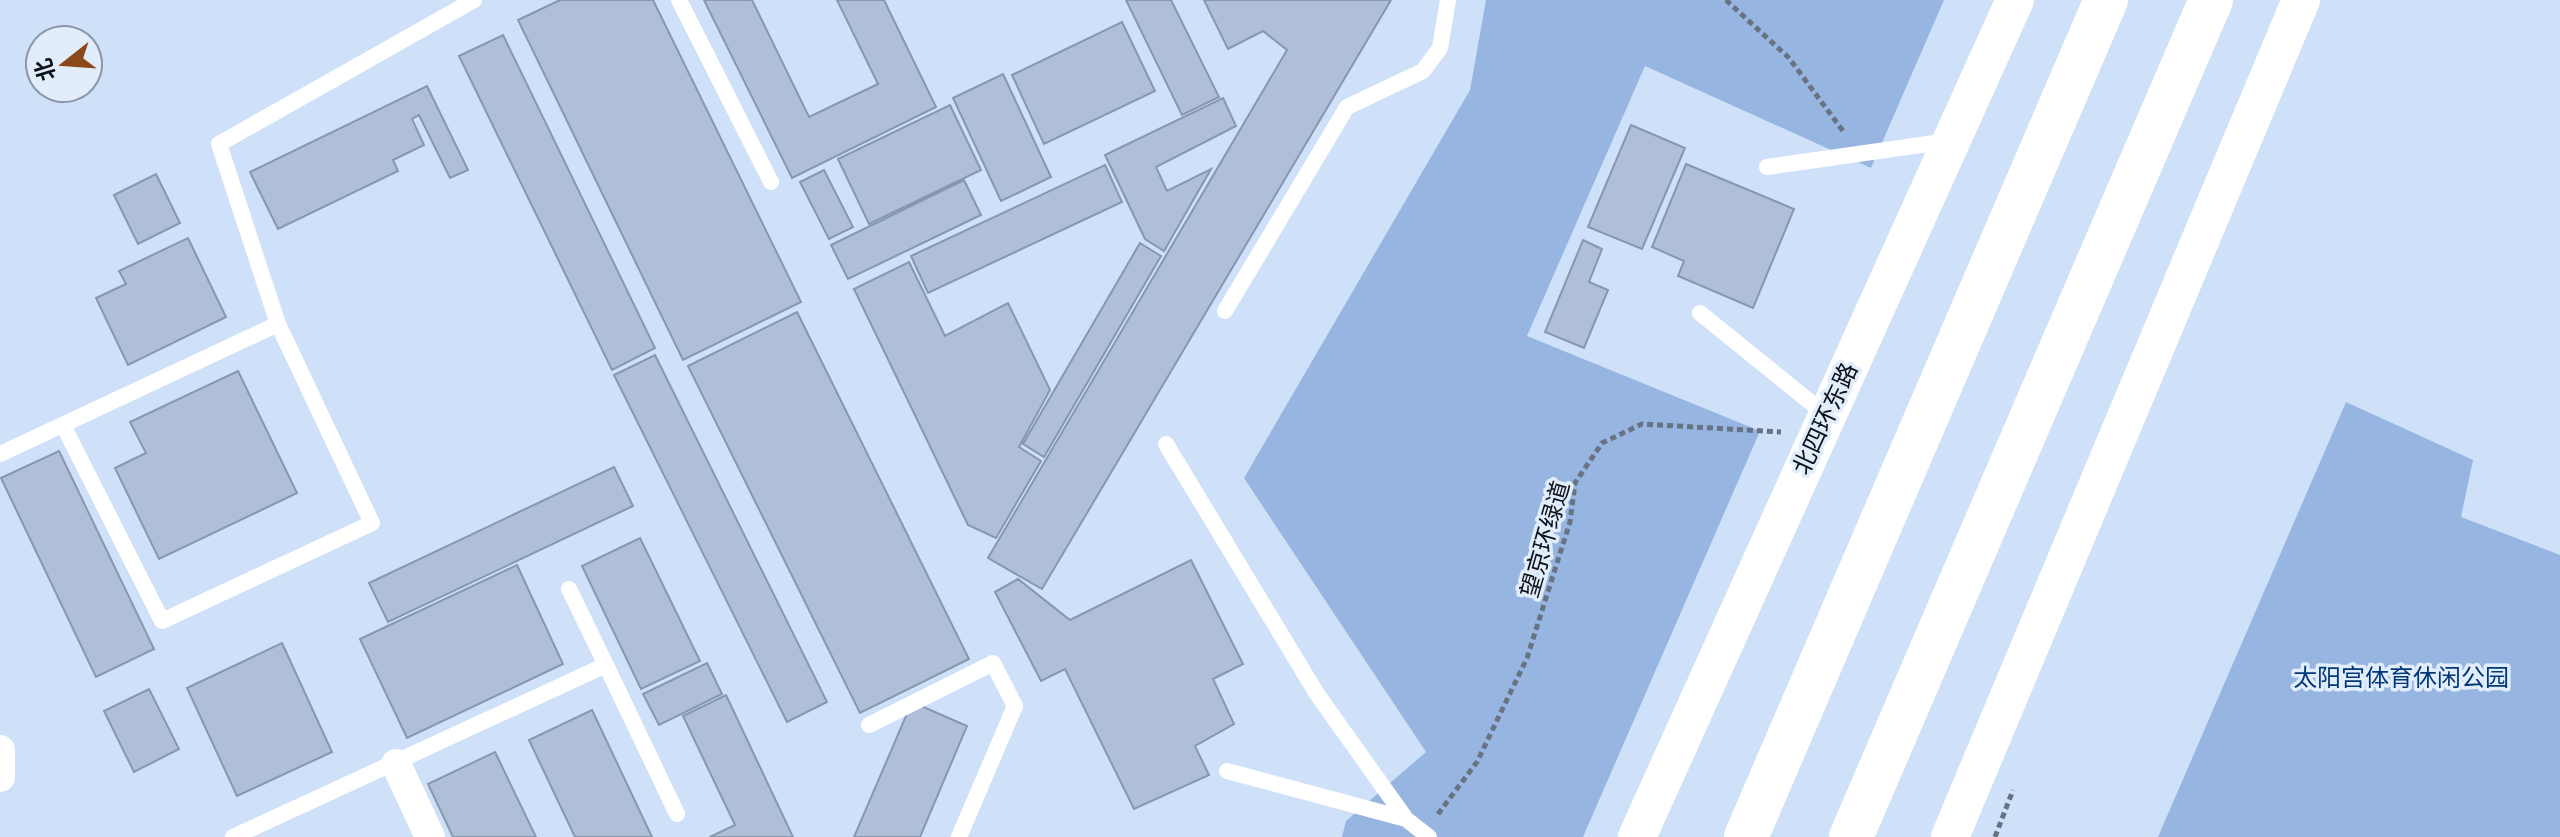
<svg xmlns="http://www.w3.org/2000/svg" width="2560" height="837" viewBox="0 0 2560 837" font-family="Lato,'Noto Sans SC',sans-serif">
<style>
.green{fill:#96b5e1}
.building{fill:#aebfd7;stroke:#8697ae;stroke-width:2}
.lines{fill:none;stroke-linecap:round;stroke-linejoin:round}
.path{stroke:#677282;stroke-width:5;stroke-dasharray:6 4;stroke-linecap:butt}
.service{stroke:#fff;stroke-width:16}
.minor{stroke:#fff;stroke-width:30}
.tertiary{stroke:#fff;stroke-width:38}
.trunk{stroke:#fff;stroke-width:44}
.labels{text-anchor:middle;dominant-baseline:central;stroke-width:7;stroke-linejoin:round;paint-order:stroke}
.street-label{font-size:24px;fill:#0c121a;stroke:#e2edfc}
.park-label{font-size:24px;fill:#003778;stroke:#e2edfc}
</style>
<rect width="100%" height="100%" fill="#cfe1f9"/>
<!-- green -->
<path class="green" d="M 1486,0 L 1944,0 L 1871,168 L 1645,66 L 1527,336 L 1760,431 L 1583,837 L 1342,837 L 1346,821 L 1426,752 L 1244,478 L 1470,90 Z
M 2346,402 L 2473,460 L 2461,517 L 2560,555 L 2560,837 L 2158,837 Z"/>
<!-- building -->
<path class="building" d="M 560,0 L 653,0 L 801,302 L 683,360 L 518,20 Z
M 704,0 L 752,0 L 809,117 L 878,84 L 837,0 L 884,0 L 936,107 L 792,178 Z
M 1126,0 L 1171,0 L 1219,97 L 1182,115 Z
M 1204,0 L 1391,0 L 1042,589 L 988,558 L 1287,50 L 1263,31 L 1228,49 Z
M 1122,22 L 1155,91 L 1044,144 L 1012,75 Z
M 503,35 L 655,348 L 612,370 L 459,56 Z
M 1003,74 L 1051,177 L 1001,201 L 953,98 Z
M 427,86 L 468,170 L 450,178 L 419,115 L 412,119 L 424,145 L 393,160 L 398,171 L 278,229 L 250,172 Z
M 1223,98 L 1236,126 L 1156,167 L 1167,191 L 1211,169 L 1164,251 L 1145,239 L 1105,155 Z
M 950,105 L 981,170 L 869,224 L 838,159 Z
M 1631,125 L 1685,148 L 1642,249 L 1588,227 Z
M 1686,164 L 1794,209 L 1753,308 L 1678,276 L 1684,261 L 1652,247 Z
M 1105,165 L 1122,202 L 928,293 L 911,256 Z
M 824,170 L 853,227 L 829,239 L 800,182 Z
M 156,174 L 180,223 L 138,244 L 114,195 Z
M 964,180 L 981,215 L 848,279 L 831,245 Z
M 188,238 L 226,317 L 128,365 L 96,298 L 126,284 L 119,271 Z
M 1583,240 L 1602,249 L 1589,282 L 1608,290 L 1584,348 L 1545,332 Z
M 1140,243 L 1161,256 L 1044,457 L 1023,444 Z
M 909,262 L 945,336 L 1008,303 L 1050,390 L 1019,447 L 1041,461 L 996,538 L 968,525 L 854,289 Z
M 797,312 L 969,659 L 860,713 L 688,366 Z
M 655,355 L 827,702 L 787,722 L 614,375 Z
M 238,371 L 297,493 L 159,559 L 115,468 L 146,453 L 130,422 Z
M 59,451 L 154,649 L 96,677 L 1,478 Z
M 614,467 L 633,506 L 388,622 L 369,583 Z
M 640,538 L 700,661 L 641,689 L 582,566 Z
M 1191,560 L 1243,664 L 1213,679 L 1234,724 L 1195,746 L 1209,775 L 1134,809 L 1065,669 L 1041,681 L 995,592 L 1018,579 L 1070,620 Z
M 517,565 L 563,664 L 407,738 L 360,639 Z
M 282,643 L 332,752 L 237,796 L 187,688 Z
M 707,663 L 722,694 L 659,725 L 643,694 Z
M 149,689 L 179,749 L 134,772 L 104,711 Z
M 726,695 L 793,837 L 710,837 L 735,825 L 683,716 Z
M 912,702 L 967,726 L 920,837 L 854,837 Z
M 592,710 L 652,837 L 575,837 L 529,740 Z
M 495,752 L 536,837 L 453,837 L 428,784 Z"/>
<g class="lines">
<!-- path -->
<path class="path" d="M 1726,0 L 1789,58 L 1843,131
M 1438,814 L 1477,762 L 1527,658 L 1570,522 L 1575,483 L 1602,443 L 1642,424 L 1781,432
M 1995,837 L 2013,790"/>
<!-- service -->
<path class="service" d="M 679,0 L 771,182
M 1767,167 L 1949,141
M 1225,311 L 1347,107 L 1423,71 L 1440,48 L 1448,0
M 1700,313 L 1825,414
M 63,425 L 162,621 L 372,523 L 278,324
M 1166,444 L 1317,694 L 1406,819
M 0,454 L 278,324 L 219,144 L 474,0
M 569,589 L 606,665
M 869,725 L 993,663 L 1015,706 L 959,837
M 1227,771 L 1406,819 L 1429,837
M 233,837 L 606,665 L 677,814"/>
<!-- minor -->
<path class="minor" d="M 0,750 L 0,777
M 396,764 L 430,837"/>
<!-- tertiary -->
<path class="tertiary" d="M 1637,837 L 2015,0
M 1950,837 L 2301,0"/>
<!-- trunk -->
<path class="trunk" d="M 1746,837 L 2106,0
M 1851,837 L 2211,0"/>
</g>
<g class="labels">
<!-- street labels -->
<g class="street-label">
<text transform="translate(1824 418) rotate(-65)">北四环东路</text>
<text transform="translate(1544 539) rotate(-74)">望京环绿道</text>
</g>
<!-- park labels -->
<g class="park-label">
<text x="2401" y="676">太阳宫体育休闲公园</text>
</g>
</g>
<!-- north arrow -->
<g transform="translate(64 64) rotate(253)"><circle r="38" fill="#e2edfc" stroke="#8c95a2" stroke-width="2"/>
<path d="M0-6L14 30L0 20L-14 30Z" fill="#8c481b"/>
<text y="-12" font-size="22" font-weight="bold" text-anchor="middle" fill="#0c121a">北</text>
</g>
</svg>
